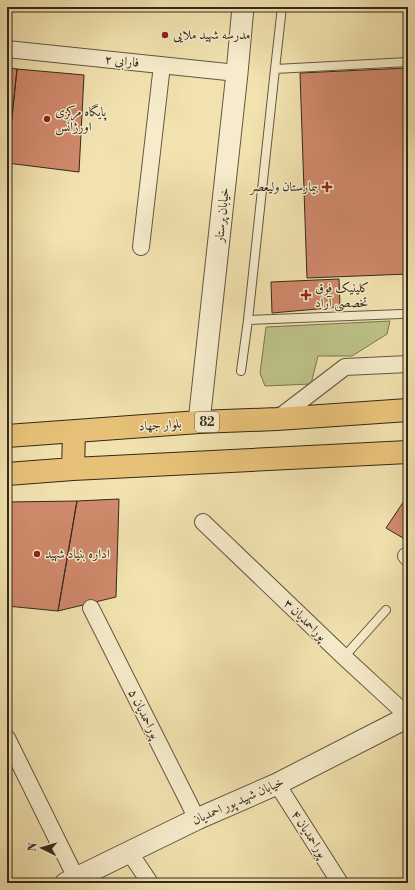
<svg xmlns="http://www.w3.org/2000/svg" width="415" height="890" viewBox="0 0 415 890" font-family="'Libre Bodoni',Amiri,serif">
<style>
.green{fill:#bdc288;stroke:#787552}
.building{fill:#d0896c;stroke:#34281b}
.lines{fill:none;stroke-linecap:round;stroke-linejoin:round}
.service-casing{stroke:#635640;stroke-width:10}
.minor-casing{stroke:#635640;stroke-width:18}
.tertiary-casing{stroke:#635640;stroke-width:23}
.primary-casing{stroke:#34281b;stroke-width:24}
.service{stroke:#f6eccb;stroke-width:8}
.minor{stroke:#f6eccb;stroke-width:16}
.tertiary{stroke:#f6eccb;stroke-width:21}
.primary{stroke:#e8c178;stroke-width:22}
.poi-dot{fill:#8f2418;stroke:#f6eccb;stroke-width:1.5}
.labels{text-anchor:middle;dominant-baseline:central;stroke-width:3;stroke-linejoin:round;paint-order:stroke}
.shield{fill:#f6eccb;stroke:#6e6350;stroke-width:1}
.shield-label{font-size:12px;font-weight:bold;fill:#34281b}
.poi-label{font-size:13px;fill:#34281b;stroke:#f6eccb;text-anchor:start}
.street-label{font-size:13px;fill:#34281b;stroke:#f6eccb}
</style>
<rect width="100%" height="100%" fill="#f1e2af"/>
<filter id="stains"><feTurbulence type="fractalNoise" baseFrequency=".005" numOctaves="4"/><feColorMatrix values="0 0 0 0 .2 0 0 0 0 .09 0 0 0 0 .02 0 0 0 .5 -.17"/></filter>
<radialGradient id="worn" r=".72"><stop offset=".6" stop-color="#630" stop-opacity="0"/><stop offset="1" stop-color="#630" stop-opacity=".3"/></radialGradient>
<!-- green -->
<path class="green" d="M 390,321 L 387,334 L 352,356 L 318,356 L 311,384 L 265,386 L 260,373 L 266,327 Z"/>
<!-- building -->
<path class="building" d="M 7,68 L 17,69 L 7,166 Z
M 408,68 L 408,274 L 307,278 L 300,73 Z
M 17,69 L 84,75 L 79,172 L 7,163 Z
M 339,279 L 340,307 L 272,313 L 271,282 Z
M 408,495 L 408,541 L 386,528 Z
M 119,499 L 116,597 L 58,611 L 77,501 Z
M 77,501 L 58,611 L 7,606 L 7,502 Z"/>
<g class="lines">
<defs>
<path id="service" d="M 275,69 L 282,7
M 248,320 L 401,314
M 241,371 L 248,320 L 275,69 L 408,62
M 344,657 L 386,610"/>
<path id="minor" d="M 7,49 L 237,73
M 141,247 L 162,65
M 277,419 L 345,367 L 408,364
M 203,522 L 344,657 L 408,716
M 406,556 L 408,558
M 91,608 L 197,819
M 7,738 L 76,878
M 277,784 L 340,883
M 130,853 L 150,883"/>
<path id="tertiary" d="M 199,422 L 237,73 L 243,7
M 66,883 L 197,819 L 277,784 L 408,717"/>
<path id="primary" d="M 7,436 L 199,422 L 277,419 L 408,410
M 73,469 L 74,432
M 7,474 L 73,469 L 408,452"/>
</defs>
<!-- service casing -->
<use href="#service" class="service-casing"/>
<!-- minor casing -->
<use href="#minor" class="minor-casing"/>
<!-- tertiary casing -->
<use href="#tertiary" class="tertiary-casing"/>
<!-- primary casing -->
<use href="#primary" class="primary-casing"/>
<!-- service -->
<use href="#service" class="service"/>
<!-- minor -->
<use href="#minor" class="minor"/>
<!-- tertiary -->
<use href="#tertiary" class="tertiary"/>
<!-- primary -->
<use href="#primary" class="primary"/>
</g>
<!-- markers -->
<g class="poi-dot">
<circle cx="165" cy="35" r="4"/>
<circle cx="47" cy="119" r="4"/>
<path d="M325 181h4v4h4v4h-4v4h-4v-4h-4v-4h4z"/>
<path d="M304 289h4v4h4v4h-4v4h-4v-4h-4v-4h4z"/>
<circle cx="37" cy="554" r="4"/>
</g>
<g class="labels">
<!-- shield labels -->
<rect class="shield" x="195" y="412" width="24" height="20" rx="3"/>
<g class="shield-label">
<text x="207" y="422">82</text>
</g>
<!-- poi labels -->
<g class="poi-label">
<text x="173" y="35">مدرسه شهید ملایی</text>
<text x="55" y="112">پایگاه مرکزی<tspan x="55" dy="15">اورژانس</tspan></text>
<text x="318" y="187" text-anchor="end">بیمارستان ولیعصر</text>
<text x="315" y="288">کلینیک فوق<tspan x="315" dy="15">تخصصی آراد</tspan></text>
<text x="45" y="554">اداره بنیاد شهید</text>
</g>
<!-- street labels -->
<g class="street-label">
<text transform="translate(122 61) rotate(6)">فارابی ۲</text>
<text transform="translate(222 215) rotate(-84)">خیابان پرستار</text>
<text transform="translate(160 425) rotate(-4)">بلوار جهاد</text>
<text transform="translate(305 620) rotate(44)">پوراحمدیان ۳</text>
<text transform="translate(144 714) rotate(63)">پوراحمدیان ۵</text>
<text transform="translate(238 801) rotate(-24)">خیابان شهید پور احمدیان</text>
<text transform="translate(309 834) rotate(57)">پوراحمدیان ۴</text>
</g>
</g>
<!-- margin -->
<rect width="415" height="890" fill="none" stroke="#f1e2af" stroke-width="24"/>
<rect x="8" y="8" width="399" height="874" fill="none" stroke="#34281b" stroke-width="2"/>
<rect x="12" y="12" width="391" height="866" fill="none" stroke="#34281b"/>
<!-- north arrow -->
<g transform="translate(42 848) rotate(275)" stroke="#f6eccb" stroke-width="3" paint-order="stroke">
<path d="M0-3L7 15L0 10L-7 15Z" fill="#34281b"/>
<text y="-6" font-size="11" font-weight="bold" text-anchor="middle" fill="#34281b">N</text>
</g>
<rect width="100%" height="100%" filter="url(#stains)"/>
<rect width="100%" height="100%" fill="url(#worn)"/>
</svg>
